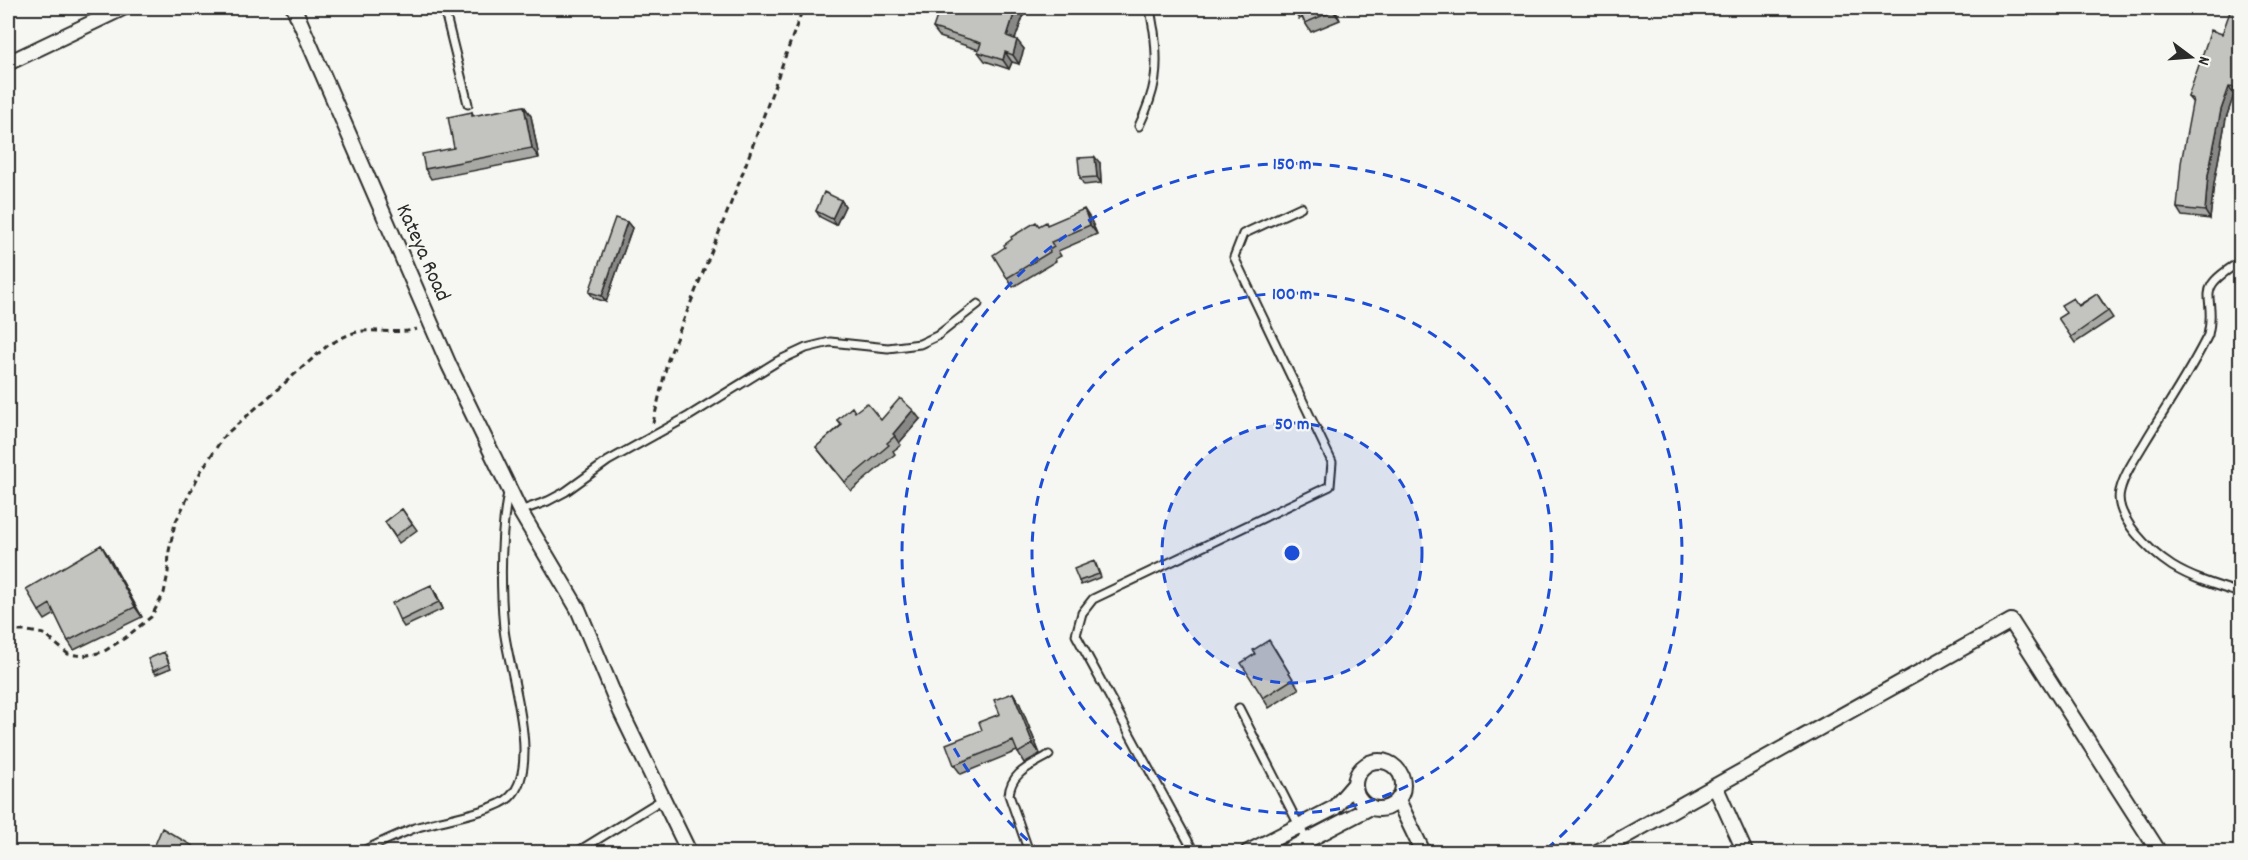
<svg xmlns="http://www.w3.org/2000/svg" width="2248" height="860" viewBox="0 0 2248 860" font-family="Dekko,sans-serif">
<style>
.lines{fill:none;stroke-linecap:round;stroke-linejoin:round}
.lane-casing{stroke:#2b2b2b;stroke-width:11}
.street-casing{stroke:#2b2b2b;stroke-width:18}
.path{stroke:#2b2b2b;stroke-width:3;stroke-dasharray:6 4.5;stroke-linecap:butt}
.lane{stroke:#f6f6f2;stroke-width:7}
.street{stroke:#f6f6f2;stroke-width:14}
.wall{fill:#a8a8a5;stroke:#2b2b2b;stroke-width:1.5}
.shaded-wall{fill:#888886;stroke:#2b2b2b;stroke-width:1.5}
.building{fill:#c3c3c0;stroke:#2b2b2b;stroke-width:1.5}
.ring{fill:none;stroke:#1d4ed8;stroke-width:3;stroke-dasharray:10 8}
.labels{text-anchor:middle;dominant-baseline:central;stroke-width:4.5;stroke-linejoin:round;paint-order:stroke}
.street-label{font-size:22px;fill:#2b2b2b;stroke:#f6f6f2}
.centre{fill:#1d4ed8;stroke:#f6f6f2;stroke-width:3}
.ring-label{font-size:18px;text-anchor:middle;font-weight:bold;fill:#1d4ed8;stroke:#f6f6f2;stroke-width:4.5;stroke-linejoin:round;paint-order:stroke}
</style>
<rect width="100%" height="100%" fill="#f6f6f2"/>
<filter id="ink" filterUnits="userSpaceOnUse"><feTurbulence type="fractalNoise" baseFrequency=".0167" numOctaves="2"/><feDisplacementMap in="SourceGraphic" scale="12" xChannelSelector="R" yChannelSelector="G"/><feConvolveMatrix kernelMatrix="1 2 1 2 8 2 1 2 1" color-interpolation-filters="sRGB"/></filter>
<g filter="url(#ink)">
<g class="lines">
<defs>
<path id="lane" d="M 444,8 L 468,104
M 1139,126 C 1156,90 1159,70 1154,31 C 1152,23 1152,15 1149,8
M 2240,167 C 2236,182 2237,200 2240,216
M 2240,262 C 2190,292 2218,294 2208,335 C 2190,372 2166,407 2145,442 C 2136,457 2124,474 2120,491 C 2113,517 2152,553 2172,566 C 2193,579 2218,586 2240,593
M 520,511 L 548,501 L 565,492 L 608,461 L 689,416 L 778,361 L 806,348 L 830,342 L 888,348 L 920,344 L 937,336 L 978,304
M 1239,708 L 1307,841
M 360,852 C 378,844 396,835 415,828 C 437,820 495,812 510,797 C 543,765 508,669 504,629 C 500,583 500,537 508,492
M 577,852 L 663,799
M 1029,852 L 1009,795 C 1011,772 1031,766 1049,755
M 1194,852 L 1076,635 L 1082,613 L 1093,599 L 1330,486 L 1332,462 L 1234,257 L 1243,234 L 1301,207"/>
<path id="street" d="M 294,8 L 449,365 L 520,511 L 578,609 L 621,712 L 689,852
M 8,63 L 123,8
M1355 785a24 24 0 1 1 48 0a24 24 0 1 1-48 0Z
M 1716,788 L 1745,852
M 1398,800 L 1423,852
M 1248,852 L 1334,808 L 1354,785
M 1285,852 L 1371,807
M 1597,852 L 2011,621 L 2159,852"/>
</defs>
<!-- lane casing -->
<use href="#lane" class="lane-casing"/>
<!-- street casing -->
<use href="#street" class="street-casing"/>
<!-- path -->
<path class="path" d="M 653,423 L 668,359 L 739,183 L 803,8
M 8,631 L 28,631 L 44,634 L 68,654 L 83,656 L 103,652 L 125,638 L 151,617 L 164,593 L 168,573 L 169,551 L 175,523 L 201,471 L 224,436 L 327,346 C 338,340 350,332 363,331 C 381,330 399,334 417,329"/>
<!-- lane -->
<use href="#lane" class="lane"/>
<!-- street -->
<use href="#street" class="street"/>
</g>
<!-- wall -->
<path class="wall" d="M 980,8 L 1026,8 L 1015,39 L 1024,49 L 1019,64 L 1012,62 L 1009,69 L 985,61 L 978,52 L 979,50 L 940,37 L 933,28 L 979,12 Z
M 1291,8 L 1334,8 L 1340,20 L 1311,32 L 1302,18 L 1299,19 Z
M 2241,8 L 2241,95 L 2234,95 L 2226,118 L 2214,183 L 2210,219 L 2182,216 L 2177,208 L 2193,103 L 2188,97 L 2222,34 L 2236,11 Z
M 524,106 L 531,116 L 539,158 L 431,179 L 425,169 L 454,148 L 472,112 L 474,116 Z
M 1100,163 L 1101,183 L 1084,185 L 1080,178 Z
M 841,200 L 845,206 L 836,225 L 820,217 L 816,211 Z
M 1090,218 L 1097,234 L 1058,251 L 1061,256 L 1055,259 L 1056,261 L 1013,287 L 1007,278 L 1005,247 L 1039,226 Z
M 627,222 L 632,228 L 606,302 L 594,298 L 589,292 Z
M 2097,294 L 2113,318 L 2075,343 L 2071,337 L 2079,305 Z
M 855,412 L 881,420 L 920,419 L 899,443 L 901,445 L 893,451 L 895,454 L 851,491 L 816,447 L 841,425 L 837,420 Z
M 402,509 L 417,530 L 399,543 L 385,522 Z
M 101,545 L 107,554 L 142,617 L 74,650 L 68,641 L 55,614 L 45,620 L 39,611 Z
M 1096,564 L 1101,577 L 1081,585 L 1079,581 Z
M 435,591 L 443,609 L 404,627 L 400,621 Z
M 1275,649 L 1299,689 L 1269,708 L 1263,698 L 1255,654 Z
M 166,655 L 171,668 L 156,674 L 153,671 Z
M 1013,693 L 1019,702 L 1040,754 L 1024,763 L 1017,751 L 961,774 L 954,765 L 1000,714 Z"/>
<!-- shaded-wall -->
<path class="shaded-wall" d="M 1016,8 L 1026,8 L 1013,45 L 1007,36 Z
M 1332,8 L 1334,8 L 1340,20 L 1333,11 Z
M 1017,40 L 1024,49 L 1019,64 L 1013,55 Z
M 1005,52 L 1012,62 L 1009,69 L 1003,60 Z
M 2241,79 L 2241,92 L 2237,88 Z
M 2229,87 L 2234,95 L 2226,118 L 2214,183 L 2210,219 L 2205,211 L 2208,175 L 2221,110 Z
M 524,106 L 531,116 L 539,158 L 532,148 Z
M 1095,157 L 1100,163 L 1101,183 L 1097,177 Z
M 841,200 L 845,206 L 836,225 L 832,219 Z
M 1084,209 L 1090,218 L 1097,234 L 1090,225 Z
M 627,222 L 632,228 L 606,302 L 602,296 Z
M 913,410 L 920,419 L 899,443 L 893,434 Z
M 101,545 L 107,554 L 142,617 L 135,607 Z
M 431,585 L 435,591 L 443,609 L 439,602 Z
M 1013,693 L 1019,702 L 1040,754 L 1033,744 Z"/>
<!-- building -->
<path class="building" d="M 940,8 L 965,8 L 979,12 L 980,8 L 1016,8 L 1007,36 L 1017,40 L 1013,55 L 1005,52 L 1003,60 L 978,52 L 981,43 L 933,28 Z
M 1298,8 L 1332,8 L 1333,11 L 1305,23 Z
M 2241,8 L 2241,79 L 2237,88 L 2229,87 L 2221,110 L 2208,175 L 2205,211 L 2177,208 L 2181,163 L 2193,99 L 2188,97 L 2211,30 L 2222,34 L 2231,9 L 2236,11 Z
M 524,106 L 532,148 L 425,169 L 422,154 L 454,148 L 448,117 L 472,112 L 472,116 Z
M 1095,157 L 1097,177 L 1080,178 L 1078,158 Z
M 824,192 L 841,200 L 832,219 L 816,211 Z
M 1084,209 L 1090,225 L 1051,242 L 1054,247 L 1049,250 L 1050,252 L 1007,278 L 993,255 L 1005,247 L 1004,245 L 1012,239 L 1011,237 L 1036,222 L 1039,226 L 1046,222 L 1047,225 Z
M 615,218 L 627,222 L 602,296 L 589,292 Z
M 2097,294 L 2108,311 L 2071,337 L 2058,318 L 2066,313 L 2061,305 L 2073,298 L 2079,306 Z
M 900,398 L 913,410 L 893,434 L 895,436 L 887,443 L 889,445 L 845,482 L 816,447 L 842,425 L 837,420 L 852,407 L 855,412 L 867,403 L 881,420 Z
M 402,509 L 412,524 L 395,536 L 385,522 Z
M 101,545 L 135,607 L 68,641 L 50,604 L 39,611 L 26,589 Z
M 1094,561 L 1099,574 L 1079,581 L 1074,569 Z
M 431,585 L 439,602 L 400,621 L 392,603 Z
M 1269,640 L 1293,679 L 1263,698 L 1241,663 L 1255,654 L 1253,650 Z
M 164,652 L 169,664 L 153,671 L 148,659 Z
M 1013,693 L 1033,744 L 1018,753 L 1013,741 L 954,765 L 946,744 L 982,730 L 979,722 L 1000,714 L 994,700 Z
M 162,828 L 203,852 L 152,852 Z"/>
</g>
<!-- distance rings -->
<circle cx="1292" cy="553" r="130" fill="#1d4ed8" fill-opacity=".12"/>
<g class="ring">
<circle cx="1292" cy="553" r="130"/>
<circle cx="1292" cy="553" r="260"/>
<path d="M1041 852A390 390 0 1 1 1543 852"/>
</g>
<g class="labels">
<!-- street labels -->
<g class="street-label">
<text transform="translate(422 253) rotate(66)">Kateya Road</text>
</g>
</g>
<circle cx="1292" cy="553" r="9" class="centre"/>
<g class="ring-label">
<text x="1292" y="169">150 m</text>
<text x="1292" y="299">100 m</text>
<text x="1292" y="429">50 m</text>
</g>
<!-- margin -->
<rect width="2248" height="860" fill="none" stroke="#f6f6f2" stroke-width="30"/>
<rect x="15" y="15" width="2218" height="830" fill="none" stroke="#2b2b2b" stroke-width="2" filter="url(#ink)"/>
<!-- north arrow -->
<g transform="translate(2191 57) rotate(106)" stroke="#f6f6f2" stroke-width="4.5" paint-order="stroke">
<path d="M0-4.5L10 22L0 15L-10 22Z" fill="#2b2b2b"/>
<text y="-9" font-size="16" font-weight="bold" text-anchor="middle" fill="#2b2b2b">N</text>
</g>
</svg>
